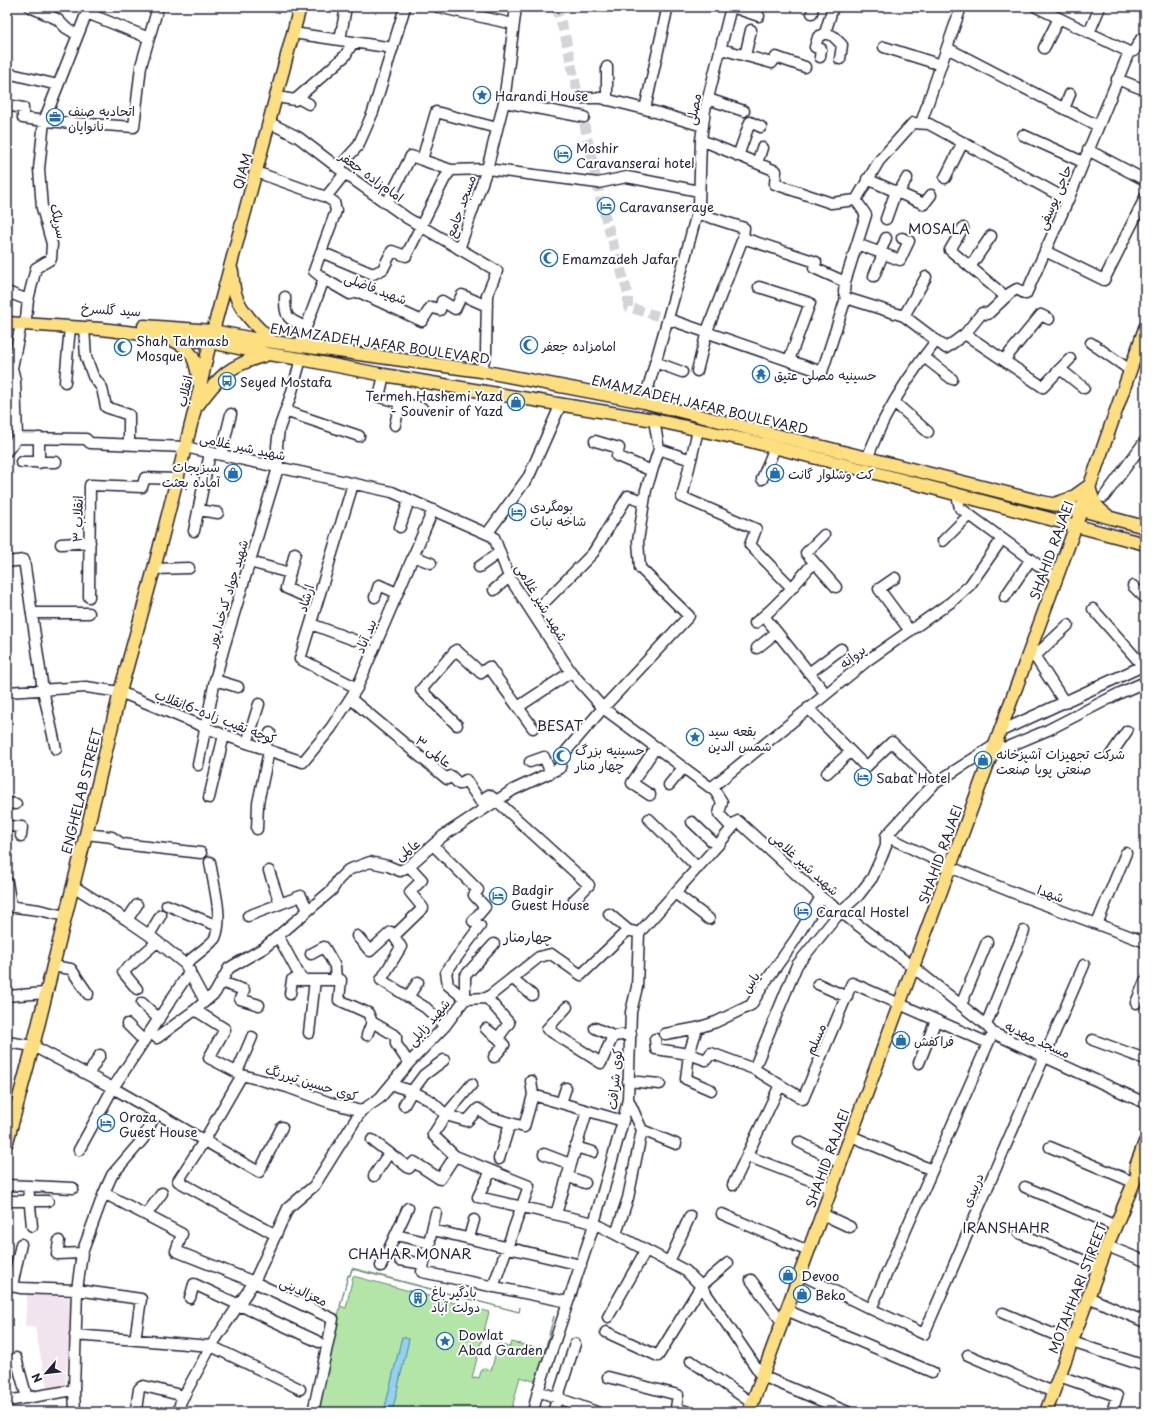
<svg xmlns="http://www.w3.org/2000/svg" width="1152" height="1419" viewBox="0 0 1152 1419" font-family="'Playpen Sans','Playpen Sans Arabic',sans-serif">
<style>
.built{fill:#f2e4ee}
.green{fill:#b2e5a6;stroke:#6a8470}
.water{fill:#8fd2f1;stroke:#638ca8}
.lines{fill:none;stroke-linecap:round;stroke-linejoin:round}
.minor-tunnel{stroke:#d3d3d8;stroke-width:10;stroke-dasharray:10 5;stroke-linecap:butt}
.minor-casing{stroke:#22223b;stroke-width:13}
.major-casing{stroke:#22223b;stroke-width:15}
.minor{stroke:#fff;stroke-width:10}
.major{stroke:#fddf80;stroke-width:12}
.labels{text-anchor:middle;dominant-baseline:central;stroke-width:4;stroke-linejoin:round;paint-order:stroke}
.poi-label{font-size:13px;fill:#22223b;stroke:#fff;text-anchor:start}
.street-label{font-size:13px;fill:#22223b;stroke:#fff}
.neighbourhood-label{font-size:14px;fill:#22223b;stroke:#fff}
</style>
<rect width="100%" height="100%" fill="#fff"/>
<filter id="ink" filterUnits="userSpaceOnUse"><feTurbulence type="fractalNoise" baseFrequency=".025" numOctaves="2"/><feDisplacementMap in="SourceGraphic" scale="8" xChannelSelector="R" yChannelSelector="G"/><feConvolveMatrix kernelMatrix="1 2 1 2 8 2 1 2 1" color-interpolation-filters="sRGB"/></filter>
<g filter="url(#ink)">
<!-- built -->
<path class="built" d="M 27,1294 L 72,1298 L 65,1387 L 47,1389 L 35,1328 L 25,1325 Z"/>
<!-- green -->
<path class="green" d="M 352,1268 L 519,1312 L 520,1307 L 519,1312 L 352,1269 L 350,1276 L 348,1276 L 340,1306 L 346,1308 L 353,1276 L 489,1312 L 472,1378 L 474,1379 L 475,1377 L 479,1378 L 482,1368 L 491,1371 L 498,1344 L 510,1347 L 512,1342 L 545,1350 L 554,1316 L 529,1412 L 537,1382 L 520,1377 L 511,1412 L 392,1412 L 409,1339 L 402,1337 L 384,1412 L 314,1412 L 348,1275 L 350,1275 Z"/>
<!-- water -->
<path class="water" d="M 402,1337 L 409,1339 L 392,1412 L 384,1412 Z"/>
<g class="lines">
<!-- minor-tunnel -->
<path class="minor-tunnel" d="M 556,7 L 565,35 L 602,206 L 628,294 L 628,307 L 668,319"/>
<defs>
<path id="minor" d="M 30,7 L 57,19 L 66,28 L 78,35
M 438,7 L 513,24
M 732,7 L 759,16
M 833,7 L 825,33 L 833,36 L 842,45 L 840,59
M 1036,7 L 1129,52
M 87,13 L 149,38
M 812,13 L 813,7
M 293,33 L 393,48
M 1089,33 L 1100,7
M 340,40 L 346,7
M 884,47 L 941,65
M 947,48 L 1098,126
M 1044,48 L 1059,18
M 721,49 L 772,63 L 776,57 L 805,67
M 745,56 L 751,30
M 820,57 L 821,49 L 815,47 L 818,37 L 825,33
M 607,67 L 607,100
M 7,73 L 58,85
M 1117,79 L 1145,90
M 277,97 L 295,100 L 345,56 L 353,42
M 298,98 L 309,104
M 580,98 L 601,98 L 645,109 L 703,126
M 708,99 L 744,111
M 504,102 L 584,117
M 7,105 L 23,108 L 23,118 L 44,121 L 134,127 L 141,66 L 158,7
M 645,109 L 667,10 L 661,7
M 1064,109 L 1070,94
M 270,123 L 298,137 L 354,180 L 407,218 L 497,271 L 487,295 L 486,353 L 481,371
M 921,123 L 961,7
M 1023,135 L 1083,162
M 701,140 L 776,171 L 775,184 L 831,203 L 856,200
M 1088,150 L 1145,180
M 738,156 L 750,122 L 761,127
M 422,160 L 451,170
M 757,163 L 762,148
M 338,168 L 358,146 L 373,112 L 405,7
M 256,172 L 326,197 L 334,202 L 336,211 L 314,271 L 324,279 L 299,346
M 945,178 L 963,142
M 867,179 L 924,204 L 931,195
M 899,192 L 907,178
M 326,197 L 345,173
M 856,200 L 879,161 L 913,123 L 929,124 L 1068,200
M 387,203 L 411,156 L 422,160 L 436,112 L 497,128
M 697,213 L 744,228 L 743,238 L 816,262 L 814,268 L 845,282
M 886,219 L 896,191
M 963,228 L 950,250 L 1006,297
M 857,244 L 900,260 L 909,241 L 902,238
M 459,249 L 487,169 L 504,102 L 516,7
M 1045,251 L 1104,280 L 1145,198
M 321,252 L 373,274 L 383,269 L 392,251 L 406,256 L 445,178 L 451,170 L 487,169 L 598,183 L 627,177 L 699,191
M 880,253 L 886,238
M 970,267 L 991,236
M 874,276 L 883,254
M 324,279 L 350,294 L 359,292 L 422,321 L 431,307 L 440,310 L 442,301 L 455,309 L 462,295 L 487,306
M 759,287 L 810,303 L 789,360
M 7,292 L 28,300
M 285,297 C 285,318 287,319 306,327
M 846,298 L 904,316 L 946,348 L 965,334 L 1043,387 L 1060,369 L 1084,388
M 904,316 L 926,277
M 26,318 L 28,300 L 36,268 L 51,259 L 52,244 L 42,208 L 39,169 L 44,121 L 89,7
M 668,319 L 822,372 L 846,298 L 844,292 L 845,282 L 866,215 L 856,200
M 84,328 L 86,357 L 93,376 L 102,388 L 106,407 L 129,415 L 129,445
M 965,334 L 982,313 L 988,314 L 1010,293 L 1017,289 L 1026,294 L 1068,200 L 1129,52 L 1134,51 L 1141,39
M 1091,343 L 1130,370
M 924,357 L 952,379
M 1004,360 L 1041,315 L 1049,319
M 655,362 L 682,372
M 1060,369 L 1070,359
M 697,371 L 707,331 L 743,238
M 384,375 L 379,397 L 422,408
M 65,382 L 70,327
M 644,402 L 682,269 L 699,205 L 701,140 L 705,110 L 731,7
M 894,402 L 928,432
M 285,411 L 359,436
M 395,425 L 400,403
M 698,430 L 682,497 L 756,529 L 750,545 L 792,588
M 17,438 L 86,439 L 90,443 L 185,447 L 392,492 L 494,537 L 509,577 L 571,672 L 603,708 L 715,791 L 722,802 L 719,814 L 732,828
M 39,438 L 39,463
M 595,441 L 619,448 L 617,456 L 652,471
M 659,449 L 691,460
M 7,451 L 17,438 L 15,380 L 12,368 L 21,324
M 221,455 L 231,414
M 867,458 C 873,445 878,431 885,418 C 899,391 917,365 936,341
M 21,462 L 56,462
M 762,479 L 775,447
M 353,484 L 300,659 L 357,688
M 957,495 L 960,508 L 1056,578
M 1104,497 L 1145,441
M 198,510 L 218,513
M 400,527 L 409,500
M 194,531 L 210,453
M 487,534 L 529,476 L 561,404
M 824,535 L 806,553 L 836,587
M 943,541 L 969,515
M 61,544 L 90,542
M 295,553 L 286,588 L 306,597
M 413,556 L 431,563
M 7,562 L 24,560 L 43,690 L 56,749
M 250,562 L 290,573
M 479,567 L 500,552
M 154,569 L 189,568
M 895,578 L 879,589 L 910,631
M 1133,586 L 1145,598
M 494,590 L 509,577
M 89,597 L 90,485 L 142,487 L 145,478 L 177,479
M 375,597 L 379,585 L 397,593
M 1005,597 L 1031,559
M 1093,609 L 1143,666
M 32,613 L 89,613
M 533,614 L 593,553 L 628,496 L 644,501
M 764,616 L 826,694
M 755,623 C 778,606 796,583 814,562
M 311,624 L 354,640
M 757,648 L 777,632
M 1030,649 L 1065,703
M 1035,656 L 1068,625
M 809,673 L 841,649
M 215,680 L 238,687
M 7,692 L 86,687 L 120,692 L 224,735 L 303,762 L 331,728 L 357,688 L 433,510
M 351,699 L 447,779 L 451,776 L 459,784 L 466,780 L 480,801 L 489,795 L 497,801 L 589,885 L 574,900
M 518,707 L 571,672
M 808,708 L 866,767 L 892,742 L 934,784
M 457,725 L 421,690 L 456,650 L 481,673 L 489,667 L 533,728
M 999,732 L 1145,665
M 247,743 L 259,704
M 264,749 L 270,733
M 1110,756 L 1127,731
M 530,762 L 544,757 L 551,773
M 198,765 L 215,680 L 224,647 L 278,468 L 277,446 L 279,429 L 291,395 L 301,359
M 827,773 L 850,752
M 669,785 L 683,768
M 711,788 L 868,660 L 951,602 L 970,585 L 1002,539
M 650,795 L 632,783 L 656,747
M 209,798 L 224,735
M 7,803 L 16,804
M 649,819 L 698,868
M 692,822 L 717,846
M 7,826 L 22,827 L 21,836
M 257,829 L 258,803 L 269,751
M 86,834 L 112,837 L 122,844 L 201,853
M 886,836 L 950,867 L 1022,896 L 1145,942
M 433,845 L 478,890 L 474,895 L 485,907 L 473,921 L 480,926 L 446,972 L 448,985 L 465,999
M 409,866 L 422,880 L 410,892 L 423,908 L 394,936 L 401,947 L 381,980 L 426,1008 L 445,1026
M 269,871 L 280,904
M 7,882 L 11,906
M 73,886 L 127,920 L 149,935 L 185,964 L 205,1001
M 675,893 L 709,919
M 167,905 L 218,926
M 7,906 L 39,910 L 65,916
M 609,914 L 628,930
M 248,916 L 301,896 L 308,910
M 127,920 L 137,905
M 1097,924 L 1126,853
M 149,935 L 161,915
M 278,936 L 302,980
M 357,936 L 370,951 L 391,932 L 394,936
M 311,954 L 324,947 L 335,966 L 336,980
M 185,964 C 191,959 213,943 215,938 C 224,918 213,883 210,862
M 52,966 L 71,969 L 88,994
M 512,978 L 532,995
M 221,982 L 244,990 L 240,999 L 259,1005
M 818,984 L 847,997
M 137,989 L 123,972 L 157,942
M 290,994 L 292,980 L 341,980 L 339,1000 L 368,1013 L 372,1022 L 396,1036 L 396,1044 L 409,1063
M 7,996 L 45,993
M 408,997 L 418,982
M 487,998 L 509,1023 L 498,1038 L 504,1045 L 494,1057
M 465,999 L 465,976 L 494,944
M 142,1003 L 159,1019
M 1136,1003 L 1145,981
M 961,1005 L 987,942
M 567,1007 L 547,1029 L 601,1063 L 613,1036 L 631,1034
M 127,1024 L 144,1041
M 986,1025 L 1024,931
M 595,1028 L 613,1036
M 697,1028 L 689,1054 L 686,1079 L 711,1090
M 486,1029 L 498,1038
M 150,1032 L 157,1038 L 195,1010
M 309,1033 L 315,980
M 665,1034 L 697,1028 L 716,1022 L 751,1005 L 766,981 L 795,940 L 821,897
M 367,1035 L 372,1022
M 655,1039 L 656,1049 L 689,1054 L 706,1060 L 711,1053 L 754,1069 L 803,1099 L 852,983 L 988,1043
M 1093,1040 L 1145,1059
M 7,1042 L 33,1046 L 113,1088 L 259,1172 L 282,1127
M 919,1063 L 936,1020
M 754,1069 L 797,965 L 841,911 L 858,896 L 872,878 L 882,856 L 886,846 L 886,836 L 934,784 L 995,745 L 1005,748 L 1048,730 L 1120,693 L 1145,682
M 237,1072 L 252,1037
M 88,1075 L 100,1055
M 242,1075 L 204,1141 L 178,1181 L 276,1235
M 531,1081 L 533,1095
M 628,1081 L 660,1084
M 472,1084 L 446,1115 L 433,1135 L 455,1156 L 529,1186 L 493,1287
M 392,1085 L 412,1091 L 431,1101 L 446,1115 L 467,1121 L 478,1109 L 490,1117 L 524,1127 L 533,1095 L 623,1121
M 628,1099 L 642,1130
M 561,1103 L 566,1088
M 404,1105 L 412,1091 L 424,1075 L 444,1060
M 361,1111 L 380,1098 L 409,1063 L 445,1026 L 465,999 L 487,998 L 539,957 L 551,954 L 581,975 L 628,930 L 639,933
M 851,1136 L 932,1170
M 372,1140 L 409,1168 L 414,1162 L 440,1179 L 455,1156
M 799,1142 L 841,1163
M 575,1147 L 593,1152
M 1050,1147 L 1133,1182
M 79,1150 L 113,1088 L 190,971
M 544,1154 L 570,1164
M 747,1156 L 831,1188
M 499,1159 L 510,1123
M 491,1171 L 478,1197 L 594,1223 L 686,1271 L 701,1286 L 762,1376 L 848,1412
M 374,1176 L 389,1153
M 567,1176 L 585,1183
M 7,1185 L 73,1188
M 733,1185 L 780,1085
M 28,1186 L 32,1226
M 1025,1187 L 1116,1226
M 104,1193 L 182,1234 L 176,1251 L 254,1282 L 333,1319 L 313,1412
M 7,1201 L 48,1201
M 436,1213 L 422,1272 L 568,1302
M 556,1214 L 587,1111
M 722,1214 L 808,1251
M 822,1214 L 850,1227
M 146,1215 L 162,1193
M 433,1230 L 581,1265
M 1019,1233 L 1099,1267
M 616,1234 L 628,1198 L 642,1130 L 676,1144
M 396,1235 L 430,1243
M 469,1238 L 474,1220
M 59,1241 L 57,1254 L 82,1253
M 1107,1246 L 1145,1261
M 400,1260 L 424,1264
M 669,1262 L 690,1216
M 381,1266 L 408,1208
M 800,1274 L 871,1309 L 924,1334 L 1084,965
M 751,1280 L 782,1322
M 7,1285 L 20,1288 L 77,1290 L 141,1299 L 135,1340
M 12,1286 L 21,1244
M 1088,1297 L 1145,1322
M 190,1298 L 194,1284 L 319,1342
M 871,1309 L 990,1039
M 786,1310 L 932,1372
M 1003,1313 L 1072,1342 L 1145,1366
M 608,1317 L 646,1250
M 606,1332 L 658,1356 L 701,1286 L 728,1263
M 75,1335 L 211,1346 L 300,1389
M 968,1355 L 1053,1392
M 16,1358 L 27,1398
M 691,1361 L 752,1403
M 1059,1376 L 1117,1396 L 1112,1412
M 608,1377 L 678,1395 L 676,1408 L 688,1412
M 538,1391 L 597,1412
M 7,1401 L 74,1390
M 136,1410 L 139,1389 L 141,1387 L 144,1386 L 184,1396
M 75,1412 L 74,1390 L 77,1290 L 82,1253 L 104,1193 L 112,1175 L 143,1139 L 156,1113
M 178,1412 L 181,1401 L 211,1346 L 254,1282 L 288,1208 L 314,1186 L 361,1111 L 328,1102 L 287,1087 L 242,1075 L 209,1058 L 225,1029 L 195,1010 L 215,993 L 229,968 L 264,948 L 332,890 L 338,880 L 348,870 L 370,862 L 388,866 L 400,871 L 409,866 L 443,836 L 513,790 L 560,768 L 562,756 L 603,708 L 689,616 L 640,568 L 638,541 L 646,490 L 659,449 L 654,420
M 533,1412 L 538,1391 L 591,1234 L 623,1121 L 628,1099 L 631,1012 L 637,987 L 639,933 L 717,846 L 738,821 L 821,897 L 913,967 L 986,1025 L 993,1033 L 1145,1103
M 553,1412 L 575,1344"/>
<path id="major" d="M 232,271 C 233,278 233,286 235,293 C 240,312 260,330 273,342
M 7,323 L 101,329 L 210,342 L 268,354 L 301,359 L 384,375 L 654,420 L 746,440 L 868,471 L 1145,544
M 144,326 L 213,331 L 259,340 L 481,371 L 644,402 L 1042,502 L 1081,510 L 1145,527
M 172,340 C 193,348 196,361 199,382
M 198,405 C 220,375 230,365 266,355
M 1054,504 L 1072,498 L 1089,486 C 1092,499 1096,508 1107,515
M 7,1142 L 33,1046 L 86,834 L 120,692 L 154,569 L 195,409 L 210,342 L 300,7
M 1136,1169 L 1136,1166 L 1145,1142
M 749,1412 L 1076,525 L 1145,328
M 1046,1412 L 1107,1246 L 1137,1175 L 1142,1168 L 1145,1161"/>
</defs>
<!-- minor casing -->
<use href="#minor" class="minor-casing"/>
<!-- major casing -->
<use href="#major" class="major-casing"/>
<!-- minor -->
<use href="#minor" class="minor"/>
<!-- major -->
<use href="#major" class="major"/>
</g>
</g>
<!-- icons -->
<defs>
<symbol id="sight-ring" viewBox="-11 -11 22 22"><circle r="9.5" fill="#fff" stroke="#1f6fb2" stroke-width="1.5"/><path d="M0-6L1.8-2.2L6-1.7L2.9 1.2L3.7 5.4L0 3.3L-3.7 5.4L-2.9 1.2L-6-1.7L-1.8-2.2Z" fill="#1f6fb2"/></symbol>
<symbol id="office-ring" viewBox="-11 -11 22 22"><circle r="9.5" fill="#fff" stroke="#1f6fb2" stroke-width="1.5"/><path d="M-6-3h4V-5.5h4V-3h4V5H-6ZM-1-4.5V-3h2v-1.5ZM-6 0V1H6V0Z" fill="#1f6fb2"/></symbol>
<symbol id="hotel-ring" viewBox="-11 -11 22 22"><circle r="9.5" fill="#fff" stroke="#1f6fb2" stroke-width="1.5"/><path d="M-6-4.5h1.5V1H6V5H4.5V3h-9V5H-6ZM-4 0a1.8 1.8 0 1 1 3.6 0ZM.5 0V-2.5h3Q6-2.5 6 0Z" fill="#1f6fb2"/></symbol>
<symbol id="mosque-ring" viewBox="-11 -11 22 22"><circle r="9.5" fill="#fff" stroke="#1f6fb2" stroke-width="1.5"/><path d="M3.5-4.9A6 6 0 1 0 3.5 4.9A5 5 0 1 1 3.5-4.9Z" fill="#1f6fb2"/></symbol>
<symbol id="temple-ring" viewBox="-11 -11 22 22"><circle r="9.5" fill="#fff" stroke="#1f6fb2" stroke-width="1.5"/><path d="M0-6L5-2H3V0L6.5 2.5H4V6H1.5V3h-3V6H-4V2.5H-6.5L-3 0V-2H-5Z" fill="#1f6fb2"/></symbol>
<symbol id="bus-ring" viewBox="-11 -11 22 22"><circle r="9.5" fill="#fff" stroke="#1f6fb2" stroke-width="1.5"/><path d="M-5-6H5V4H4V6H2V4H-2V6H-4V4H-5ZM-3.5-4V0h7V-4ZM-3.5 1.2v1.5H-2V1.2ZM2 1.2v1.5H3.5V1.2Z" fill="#1f6fb2"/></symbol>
<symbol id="shop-ring" viewBox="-11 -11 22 22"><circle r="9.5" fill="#fff" stroke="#1f6fb2" stroke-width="1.5"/><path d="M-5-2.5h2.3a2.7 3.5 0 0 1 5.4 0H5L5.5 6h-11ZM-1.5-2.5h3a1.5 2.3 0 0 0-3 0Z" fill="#1f6fb2"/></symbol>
<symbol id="building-ring" viewBox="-11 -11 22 22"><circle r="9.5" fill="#fff" stroke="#1f6fb2" stroke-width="1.5"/><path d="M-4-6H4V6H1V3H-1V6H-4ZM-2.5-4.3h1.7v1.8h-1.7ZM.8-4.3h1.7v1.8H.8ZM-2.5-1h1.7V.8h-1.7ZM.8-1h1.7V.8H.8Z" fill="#1f6fb2"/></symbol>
</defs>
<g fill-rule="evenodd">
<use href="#sight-ring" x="472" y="85" width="20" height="20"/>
<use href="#office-ring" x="45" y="107" width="20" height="20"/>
<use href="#hotel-ring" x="553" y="144" width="20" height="20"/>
<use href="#hotel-ring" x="596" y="196" width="20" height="20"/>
<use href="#mosque-ring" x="539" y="248" width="20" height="20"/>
<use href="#mosque-ring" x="519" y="335" width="20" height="20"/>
<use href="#mosque-ring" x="113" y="337" width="20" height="20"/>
<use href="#temple-ring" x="751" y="364" width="20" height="20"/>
<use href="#bus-ring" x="217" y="371" width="20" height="20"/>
<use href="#shop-ring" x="506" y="392" width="20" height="20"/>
<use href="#shop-ring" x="223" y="463" width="20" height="20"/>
<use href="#shop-ring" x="765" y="463" width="20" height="20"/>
<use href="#hotel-ring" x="507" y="502" width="20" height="20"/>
<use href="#sight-ring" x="685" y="727" width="20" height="20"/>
<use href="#mosque-ring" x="552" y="746" width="20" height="20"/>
<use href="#shop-ring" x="973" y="750" width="20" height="20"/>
<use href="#hotel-ring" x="853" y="767" width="20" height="20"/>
<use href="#hotel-ring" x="488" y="886" width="20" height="20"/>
<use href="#hotel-ring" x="793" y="901" width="20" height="20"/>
<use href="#shop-ring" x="891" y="1030" width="20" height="20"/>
<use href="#hotel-ring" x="96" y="1113" width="20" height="20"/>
<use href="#shop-ring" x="778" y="1265" width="20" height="20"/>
<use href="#shop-ring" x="792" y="1284" width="20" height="20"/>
<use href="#building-ring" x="408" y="1288" width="20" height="20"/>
<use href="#sight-ring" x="435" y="1331" width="20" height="20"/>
</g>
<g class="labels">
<!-- poi labels -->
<g class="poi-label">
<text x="495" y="95">Harandi House</text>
<text x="68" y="110">اتحادیه صنف<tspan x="68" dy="15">نانوایان</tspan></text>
<text x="576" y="147">Moshir<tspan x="576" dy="15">Caravanserai hotel</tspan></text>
<text x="619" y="206">Caravanseraye</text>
<text x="562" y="258">Emamzadeh Jafar</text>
<text x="136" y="340">Shah Tahmasb<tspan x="136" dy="15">Mosque</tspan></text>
<text x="542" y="345">امامزاده جعفر</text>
<text x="774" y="374">حسینیه مصلی عتیق</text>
<text x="240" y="381">Seyed Mostafa</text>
<text x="503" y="395" text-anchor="end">Termeh Hashemi Yazd<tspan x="503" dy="15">- Souvenir of Yazd</tspan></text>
<text x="220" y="466" text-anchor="end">سبزیجات<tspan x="220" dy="15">آماده بعثت</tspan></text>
<text x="788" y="473">کت وشلوار گانت</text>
<text x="530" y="505">بومگردی<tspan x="530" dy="15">شاخه نبات</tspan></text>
<text x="708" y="730">بقعه سید<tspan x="708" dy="15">شمس الدین</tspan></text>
<text x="575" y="749">حسینیه بزرگ<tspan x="575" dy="15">چهار منار</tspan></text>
<text x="996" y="753">شرکت تجهیزات آشپزخانه<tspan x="996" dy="15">صنعتی پویا صنعت</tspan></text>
<text x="876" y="777">Sabat Hotel</text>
<text x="511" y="889">Badgir<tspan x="511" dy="15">Guest House</tspan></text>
<text x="816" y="911">Caracal Hostel</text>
<text x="914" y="1040">فراکفش</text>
<text x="119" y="1116">Oroza<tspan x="119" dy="15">Guest House</tspan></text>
<text x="801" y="1275">Devoo</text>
<text x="431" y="1291">بادگیر باغ<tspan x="431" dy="15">دولت آباد</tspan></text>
<text x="815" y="1294">Beko</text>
<text x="458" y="1334">Dowlat<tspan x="458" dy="15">Abad Garden</tspan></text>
</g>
<!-- street labels -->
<g class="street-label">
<text transform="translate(693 109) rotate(-79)">مصلی</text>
<text transform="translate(242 171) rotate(-75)">QIAM</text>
<text transform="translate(372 176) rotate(36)">امام‌زاده جعفر</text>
<text transform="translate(1054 197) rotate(-67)">حاجی یوسفی</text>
<text transform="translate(460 206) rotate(-70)">مسجد جامع</text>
<text transform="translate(59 221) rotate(78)">سرپلک</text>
<text transform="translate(376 288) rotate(21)">شهید فاضلی</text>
<text transform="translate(111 309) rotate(4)">سید گلسرخ</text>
<text transform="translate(380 343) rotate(8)">EMAMZADEH JAFAR BOULEVARD</text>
<text transform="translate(184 391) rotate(-77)">انقلاب</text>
<text transform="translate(700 404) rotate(13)">EMAMZADEH JAFAR BOULEVARD</text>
<text transform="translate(243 446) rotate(12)">شهید شیر غلامی</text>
<text transform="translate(77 519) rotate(-89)">انقلاب ۳</text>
<text transform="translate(1051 550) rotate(-70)">SHAHID RAJAEI</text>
<text transform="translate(227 593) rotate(-73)">شهید جواد کدخدا پور</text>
<text transform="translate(305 598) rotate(-73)">ارشاد</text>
<text transform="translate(542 602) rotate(59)">شهید شیر غلامی</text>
<text transform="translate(365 636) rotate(-67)">بید آباد</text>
<text transform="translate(852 656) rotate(-38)">پروانه</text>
<text transform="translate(216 716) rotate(21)">کوچه نقیب زاده-6انقلاب</text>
<text transform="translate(434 751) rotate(39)">عالمی ۳</text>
<text transform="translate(81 791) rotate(-76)">ENGHELAB STREET</text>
<text transform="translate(407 849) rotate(-36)">عالمی</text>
<text transform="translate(940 854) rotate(-70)">SHAHID RAJAEI</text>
<text transform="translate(805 863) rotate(42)">شهید شیر غلامی</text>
<text transform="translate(1051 893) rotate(20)">شهدا</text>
<text transform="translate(750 982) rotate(-57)">یاس</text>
<text transform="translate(428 1022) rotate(-49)">شهید زابلی</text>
<text transform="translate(815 1039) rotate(-67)">مسلم</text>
<text transform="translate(1038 1039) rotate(25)">مسجد مهدیه</text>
<text transform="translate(614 1079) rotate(-85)">کوی شرافت</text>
<text transform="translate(312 1082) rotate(17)">کوی حسین تیررنگ</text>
<text transform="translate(827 1158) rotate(-70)">SHAHID RAJAEI</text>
<text transform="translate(972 1190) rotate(-67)">دربیدی</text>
<text transform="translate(1077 1288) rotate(-69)">MOTAHHARI STREET</text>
<text transform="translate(304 1291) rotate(25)">معزالدینی</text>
</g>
<!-- neighbourhood labels -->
<g class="neighbourhood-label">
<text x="939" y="228">MOSALA</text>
<text x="560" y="725">BESAT</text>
<text x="528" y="936">چهارمنار</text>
<text x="1006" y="1227">IRANSHAHR</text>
<text x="410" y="1253">CHAHAR MONAR</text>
</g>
</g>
<!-- margin -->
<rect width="1152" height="1419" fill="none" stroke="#fff" stroke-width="24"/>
<rect x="12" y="12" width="1128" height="1395" fill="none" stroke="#22223b" stroke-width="1.5" filter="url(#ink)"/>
<!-- north arrow -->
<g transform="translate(46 1373) rotate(242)" stroke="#ffffff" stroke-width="3" paint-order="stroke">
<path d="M0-3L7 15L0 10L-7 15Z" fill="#22223b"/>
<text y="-6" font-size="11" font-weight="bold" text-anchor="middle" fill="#22223b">N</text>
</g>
</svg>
